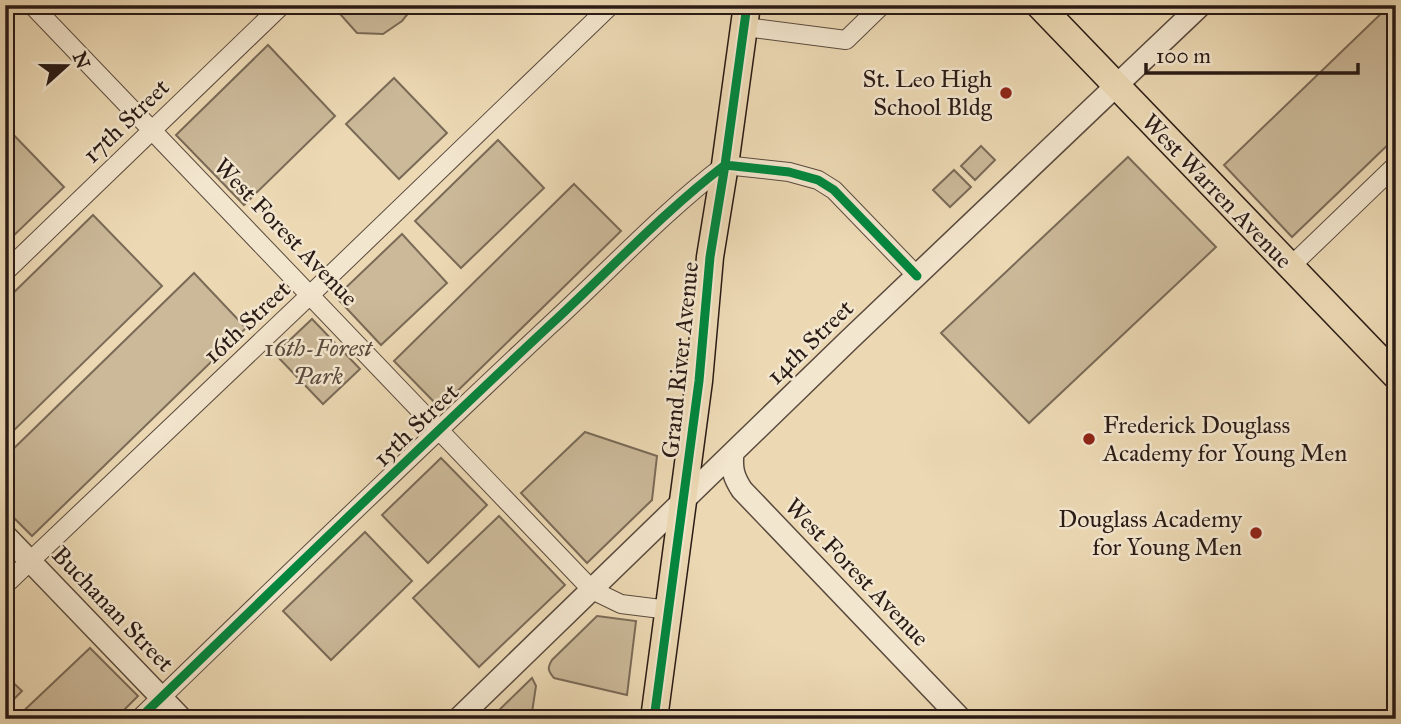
<svg xmlns="http://www.w3.org/2000/svg" width="1401" height="724" viewBox="0 0 1401 724" font-family="'IM FELL Great Primer',serif">
<style>
.green{fill:#cbb999;stroke:#7a6a57;stroke-width:2}
.lines{fill:none;stroke-linecap:round;stroke-linejoin:round}
.minor-casing{stroke:#5a4a3d;stroke-width:20}
.tertiary-casing{stroke:#5a4a3d;stroke-width:24}
.primary-casing{stroke:#291a15;stroke-width:29}
.minor{stroke:#f3e6ce;stroke-width:18}
.tertiary{stroke:#f3e6ce;stroke-width:21}
.primary{stroke:#ecd9b4;stroke-width:26}
.cycleway-casing{stroke:#f3e6ce;stroke-width:13}
.cycleway{stroke:#00873e;stroke-width:9}
.poi-dot{fill:#8f2418;stroke:#f3e6ce;stroke-width:2.5}
.labels{text-anchor:middle;dominant-baseline:central;stroke-width:5;stroke-linejoin:round;paint-order:stroke}
.poi-label{font-size:24px;fill:#291a15;stroke:#f3e6ce;text-anchor:end}
.street-label{font-size:24px;fill:#291a15;stroke:#f3e6ce}
.park-label{font-size:24px;font-style:italic;fill:#5a4a3d;stroke:#f3e6ce}
</style>
<rect width="100%" height="100%" fill="#ecd9b4"/>
<filter id="stains"><feTurbulence type="fractalNoise" baseFrequency=".00286" numOctaves="4"/><feColorMatrix values="0 0 0 0 .2 0 0 0 0 .09 0 0 0 0 .02 0 0 0 .5 -.17"/></filter>
<radialGradient id="worn" r=".72"><stop offset=".6" stop-color="#630" stop-opacity="0"/><stop offset="1" stop-color="#630" stop-opacity=".3"/></radialGradient>
<!-- green -->
<path class="green" d="M 332,5 L 415,5 L 402,21 L 383,34 L 357,33 Z
M 1390,5 L 1394,5 L 1396,7 L 1396,137 L 1292,237 L 1224,165 Z
M 268,45 L 335,116 L 244,205 L 176,135 Z
M 394,78 L 447,133 L 399,179 L 346,124 Z
M 5,126 L 64,187 L 5,244 Z
M 498,140 L 544,188 L 461,268 L 415,221 Z
M 981,146 L 995,160 L 975,180 L 961,166 Z
M 1128,157 L 1216,247 L 1029,423 L 941,333 Z
M 954,170 L 971,187 L 950,207 L 933,190 Z
M 574,184 L 621,231 L 440,408 L 394,361 Z
M 93,215 L 162,286 L 5,439 L 5,301 Z
M 402,234 L 447,283 L 381,345 L 336,297 Z
M 194,273 L 246,328 L 32,536 L 5,509 L 5,457 Z
M 312,319 L 360,369 L 323,404 L 275,354 Z
M 585,432 L 657,456 L 652,500 L 587,563 L 521,493 Z
M 441,458 L 487,505 L 428,563 L 382,515 Z
M 499,516 L 565,585 L 479,667 L 413,598 Z
M 365,532 L 412,581 L 331,660 L 283,611 Z
M 597,616 L 636,621 L 627,695 L 554,678 C 548,671 547,668 552,660 Z
M 90,648 L 138,696 L 115,719 L 15,719 Z
M 5,675 L 22,691 L 5,708 Z
M 532,678 L 536,686 L 531,719 L 490,719 Z"/>
<g class="lines">
<defs>
<path id="minor" d="M 32,5 L 592,590 L 621,604 L 669,610
M 745,27 L 846,40 L 882,5
M 1290,267 L 1396,165
M 5,272 L 282,5
M 5,585 L 310,295 L 611,5
M 139,719 C 275,587 411,455 549,326 C 608,272 662,213 725,165 L 789,172 L 818,180 L 834,190 L 917,276"/>
<path id="tertiary" d="M 733,453 C 731,469 734,478 742,490 L 961,719
M 5,535 L 182,719
M 458,719 L 849,340 L 1201,5"/>
<path id="primary" d="M 1039,5 L 1396,376
M 654,719 L 699,381 L 710,257 L 725,165 L 747,5"/>
</defs>
<!-- minor casing -->
<use href="#minor" class="minor-casing"/>
<!-- tertiary casing -->
<use href="#tertiary" class="tertiary-casing"/>
<!-- primary casing -->
<use href="#primary" class="primary-casing"/>
<!-- minor -->
<use href="#minor" class="minor"/>
<!-- tertiary -->
<use href="#tertiary" class="tertiary"/>
<!-- primary -->
<use href="#primary" class="primary"/>
<defs>
<path id="cycleway" d="M 725,165 L 789,172 L 818,180 L 834,190 L 917,276
M 139,719 C 275,587 411,455 549,326 C 608,272 662,213 725,165
M 654,719 L 699,381 L 710,257 L 725,165 L 747,5"/>
</defs>
<!-- cycleway casing -->
<use href="#cycleway" class="cycleway-casing"/>
<!-- cycleway -->
<use href="#cycleway" class="cycleway"/>
</g>
<!-- markers -->
<g class="poi-dot">
<circle cx="1006" cy="93" r="7"/>
<circle cx="1089" cy="439" r="7"/>
<circle cx="1256" cy="533" r="7"/>
</g>
<g class="labels">
<!-- poi labels -->
<g class="poi-label">
<text x="992" y="79">St. Leo High<tspan x="992" dy="28">School Bldg</tspan></text>
<text x="1103" y="425" text-anchor="start">Frederick Douglass<tspan x="1103" dy="28">Academy for Young Men</tspan></text>
<text x="1242" y="519">Douglass Academy<tspan x="1242" dy="28">for Young Men</tspan></text>
</g>
<!-- street labels -->
<g class="street-label">
<text transform="translate(126 121) rotate(-44)">17th Street</text>
<text transform="translate(1217 191) rotate(46)">West Warren Avenue</text>
<text transform="translate(286 232) rotate(46)">West Forest Avenue</text>
<text transform="translate(247 322) rotate(-43)">16th Street</text>
<text transform="translate(810 342) rotate(-44)">14th Street</text>
<text transform="translate(680 360) rotate(-84)">Grand River Avenue</text>
<text transform="translate(416 425) rotate(-44)">15th Street</text>
<text transform="translate(857 572) rotate(46)">West Forest Avenue</text>
<text transform="translate(113 609) rotate(46)">Buchanan Street</text>
</g>
<!-- park labels -->
<g class="park-label">
<text x="318" y="348">16th-Forest<tspan x="318" dy="28">Park</tspan></text>
</g>
</g>
<!-- margin -->
<rect width="1401" height="724" fill="none" stroke="#ecd9b4" stroke-width="28"/>
<rect x="7" y="7" width="1387" height="710" fill="none" stroke="#291a15" stroke-width="3.5"/>
<rect x="14" y="14" width="1373" height="696" fill="none" stroke="#291a15" stroke-width="2"/>
<!-- north arrow -->
<g transform="translate(66 66) rotate(69)" stroke="#f3e6ce" stroke-width="5" paint-order="stroke">
<path d="M0-5L12 26L0 18L-12 26Z" fill="#291a15"/>
<text y="-10" font-size="19" font-weight="bold" text-anchor="middle" fill="#291a15">N</text>
</g>
<!-- scale -->
<path d="M1146 63v10h212v-10" fill="none" stroke="#291a15" stroke-width="3.5"/>
<text x="1156" y="63" font-size="21" fill="#291a15" stroke="#f3e6ce" stroke-width="5" paint-order="stroke">100 m</text>
<rect width="100%" height="100%" filter="url(#stains)"/>
<rect width="100%" height="100%" fill="url(#worn)"/>
</svg>
